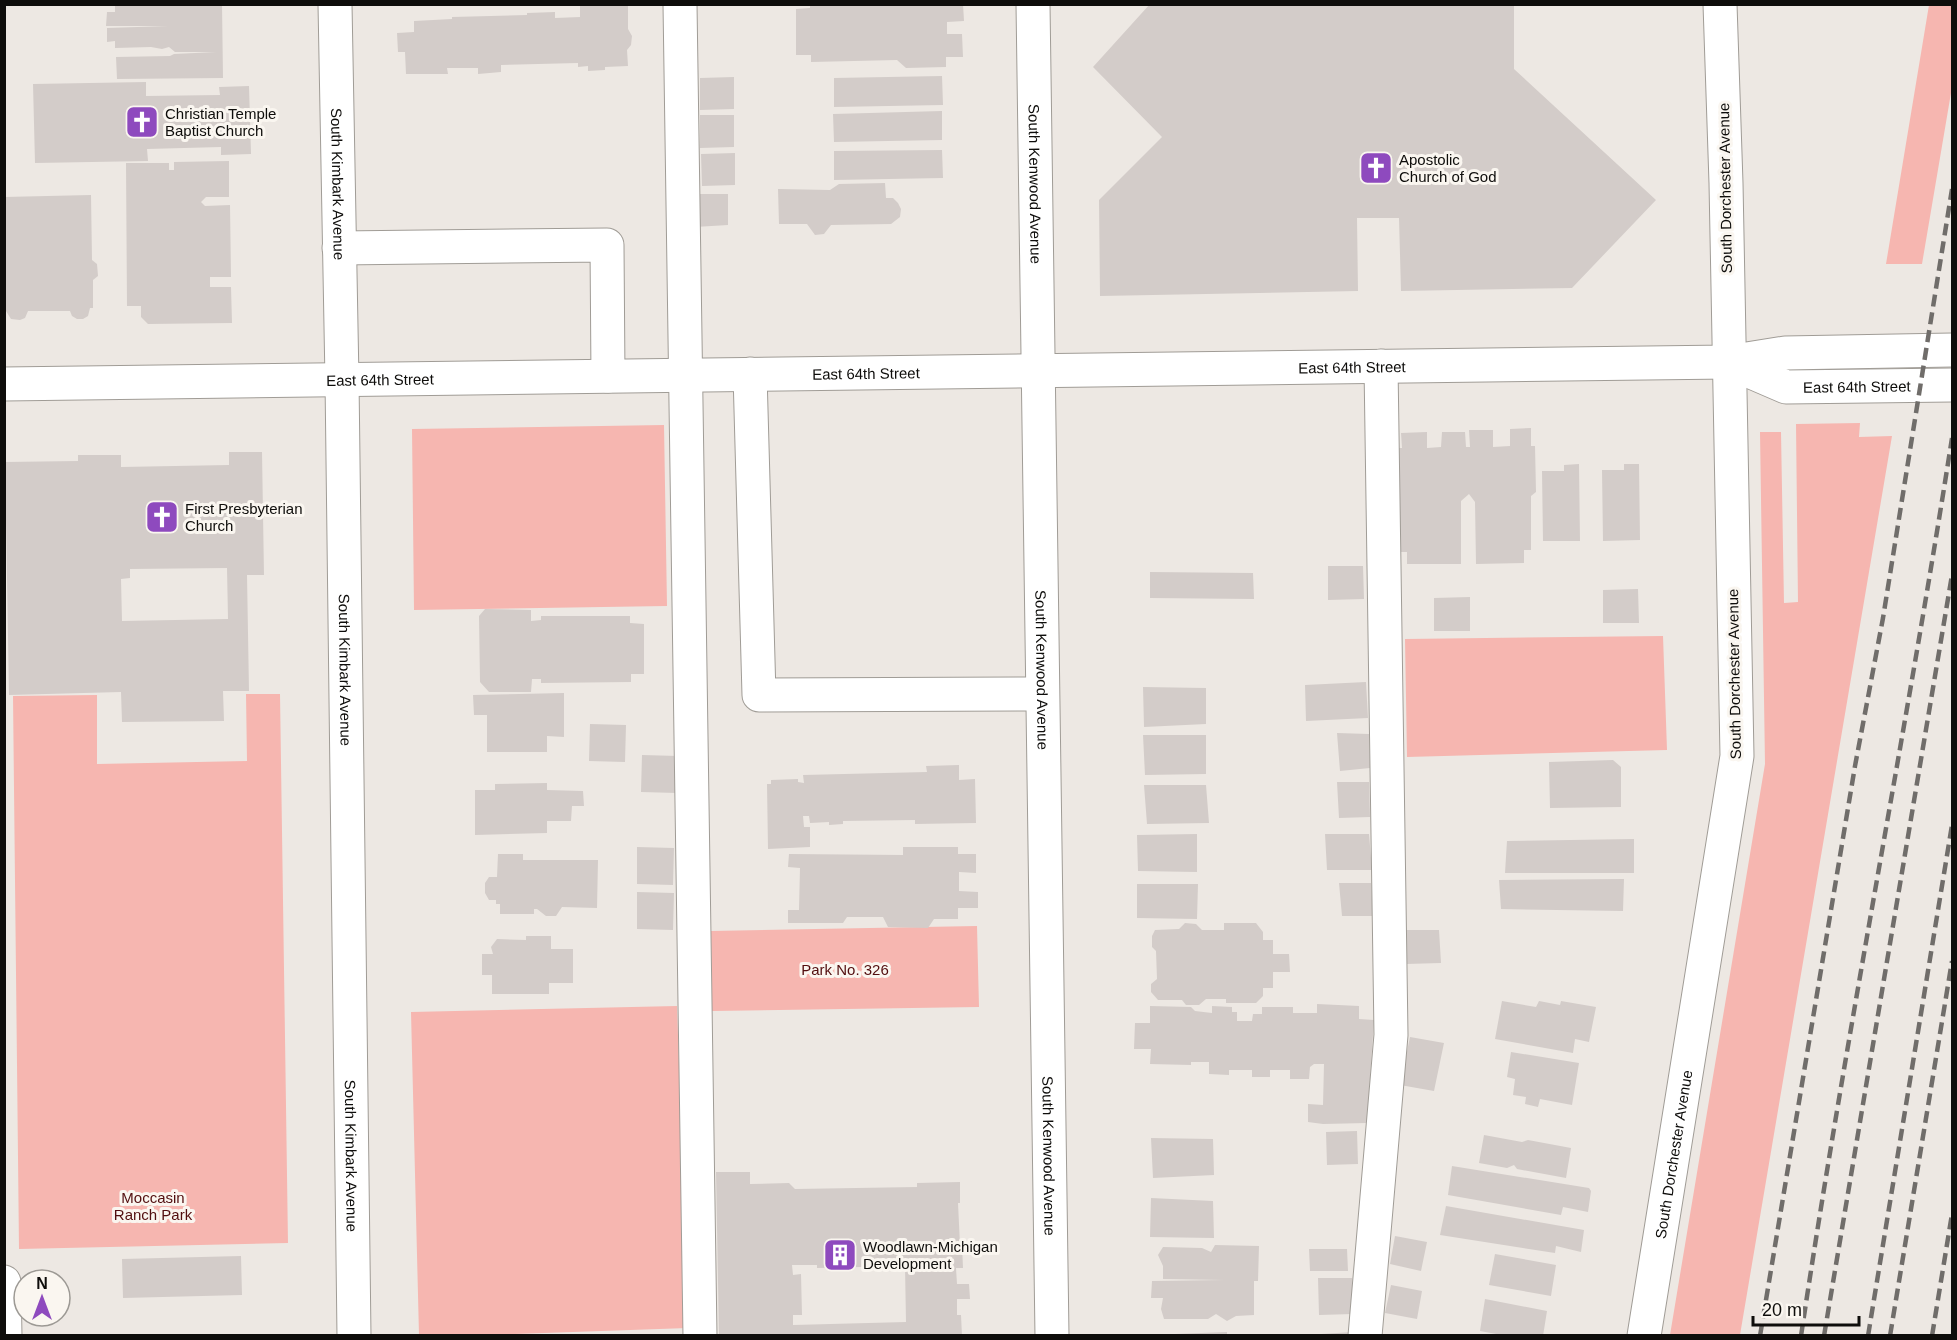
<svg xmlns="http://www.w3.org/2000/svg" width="1957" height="1340" viewBox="0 0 1957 1340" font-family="Arial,sans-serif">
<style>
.green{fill:#f6b6b0}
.building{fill:#d3ccc9;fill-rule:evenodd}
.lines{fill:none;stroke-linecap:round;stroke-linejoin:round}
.minor-casing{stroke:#a09c96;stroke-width:35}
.minor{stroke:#fff;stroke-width:33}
.rail{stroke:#706d6a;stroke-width:4.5;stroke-dasharray:12 6;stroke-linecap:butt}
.labels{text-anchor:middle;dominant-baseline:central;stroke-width:6;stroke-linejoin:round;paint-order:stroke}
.poi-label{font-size:15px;fill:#0e0d0b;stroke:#faf6f0;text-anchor:start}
.street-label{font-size:15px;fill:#0e0d0b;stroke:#faf6f0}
.park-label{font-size:15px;fill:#520e0f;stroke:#faf6f0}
</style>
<rect width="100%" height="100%" fill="#ede8e3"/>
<!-- green -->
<path class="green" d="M 1929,5 L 1952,5 L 1952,87 L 1922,264 L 1886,264 Z
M 1860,423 L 1859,437 L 1892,436 L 1740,1335 L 1670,1335 L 1765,764 L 1760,432 L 1781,432 L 1784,603 L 1798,602 L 1796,424 Z
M 664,425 L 667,606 L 414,610 L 412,429 Z
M 1663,636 L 1667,750 L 1407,757 L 1405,639 Z
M 246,694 L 280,694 L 288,1243 L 19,1249 L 13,696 L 97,695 L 97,764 L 247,761 Z
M 977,926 L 979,1007 L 712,1011 L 711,931 Z
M 677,1006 L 688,1328 L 489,1335 L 419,1335 L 411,1012 Z"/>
<!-- building -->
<path class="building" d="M 222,4 L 223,78 L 117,79 L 116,57 L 170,56 L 174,54 L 216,52 L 175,52 L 169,47 L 162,49 L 151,47 L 115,48 L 115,41 L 107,42 L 107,28 L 168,26 L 106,26 L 107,12 L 115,12 L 115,5 Z
M 580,4 L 628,4 L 628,29 L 632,36 L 631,45 L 627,50 L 628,66 L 605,67 L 605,70 L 588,71 L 588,66 L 578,67 L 578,63 L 501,65 L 501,72 L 478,74 L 478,68 L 447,68 L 448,74 L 406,74 L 405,52 L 398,52 L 397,33 L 414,32 L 414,21 L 452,19 L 452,17 L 527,15 L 527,13 L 555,12 L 555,18 L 580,17 Z
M 810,4 L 963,4 L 964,21 L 947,22 L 947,34 L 962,34 L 963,57 L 946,57 L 946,67 L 906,68 L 897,60 L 811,62 L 811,55 L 796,55 L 796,9 L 810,8 Z
M 1150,4 L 1514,4 L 1514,69 L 1656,200 L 1572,288 L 1401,291 L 1399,218 L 1357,218 L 1358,291 L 1100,296 L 1099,200 L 1162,137 L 1093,67 Z
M 942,76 L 943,105 L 834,107 L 834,78 Z
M 734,77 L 734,109 L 700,110 L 700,78 Z
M 146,82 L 146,96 L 220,95 L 219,87 L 249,86 L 251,154 L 221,155 L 221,147 L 147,149 L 148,161 L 35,163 L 33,84 Z
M 942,111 L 942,140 L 834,142 L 833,114 Z
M 700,115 L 734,115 L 734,147 L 700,148 Z
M 942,150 L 943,178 L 834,180 L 834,151 Z
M 735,153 L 735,185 L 702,186 L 701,154 Z
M 229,161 L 229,197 L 206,197 L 201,202 L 205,206 L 230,205 L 231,277 L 210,277 L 210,287 L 231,287 L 232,323 L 148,324 L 141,317 L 141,306 L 127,306 L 126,163 L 169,163 L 169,170 L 174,170 L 174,162 Z
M 885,183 L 886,198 L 893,198 L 898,203 L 901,209 L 900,217 L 891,224 L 831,225 L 824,234 L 815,235 L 807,224 L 779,224 L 778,189 L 830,190 L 839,184 Z
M 694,194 L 728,194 L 728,225 L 695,227 Z
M 91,195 L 92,260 L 97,264 L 98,276 L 93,280 L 93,308 L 90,308 L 88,316 L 83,319 L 77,319 L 72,316 L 70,311 L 28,311 L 25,318 L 20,320 L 11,319 L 6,311 L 4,284 L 4,269 L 6,267 L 4,197 Z
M 1531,428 L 1531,446 L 1535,446 L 1536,492 L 1531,496 L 1531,550 L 1524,550 L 1524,563 L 1476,564 L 1475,502 L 1469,494 L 1461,501 L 1461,564 L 1407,564 L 1407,552 L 1399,552 L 1399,448 L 1402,448 L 1401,433 L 1427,432 L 1427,448 L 1441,447 L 1442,432 L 1465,432 L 1466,447 L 1470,447 L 1469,430 L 1493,430 L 1493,447 L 1510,446 L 1510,429 Z
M 229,452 L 262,452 L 264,575 L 247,575 L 249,691 L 223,691 L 224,721 L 122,722 L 121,692 L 9,695 L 5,462 L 78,461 L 78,455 L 121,455 L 121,467 L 229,465 ZM 227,568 L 228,619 L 122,621 L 121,579 L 130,578 L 130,569 Z
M 1579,464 L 1580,541 L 1543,541 L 1542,471 L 1564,471 L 1564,465 Z
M 1624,464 L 1639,464 L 1640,540 L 1603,541 L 1602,470 L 1624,470 Z
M 1328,566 L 1363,566 L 1364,599 L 1328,600 Z
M 1150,572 L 1253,573 L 1254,599 L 1150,598 Z
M 1638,589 L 1639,623 L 1603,623 L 1603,590 Z
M 1470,597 L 1470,631 L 1434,631 L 1434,598 Z
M 485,609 L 531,610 L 531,621 L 541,620 L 541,616 L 630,616 L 630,623 L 644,624 L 644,674 L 631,674 L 631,682 L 541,683 L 541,679 L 532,679 L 531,692 L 489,692 L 480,682 L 479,616 Z
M 1366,682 L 1368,718 L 1306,721 L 1305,685 Z
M 1143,687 L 1206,688 L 1206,724 L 1144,727 Z
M 564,693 L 564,737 L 547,736 L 547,752 L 487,752 L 487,715 L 474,715 L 473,695 Z
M 590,724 L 626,725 L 625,762 L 589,761 Z
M 1337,733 L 1369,734 L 1370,768 L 1340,771 Z
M 1143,735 L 1206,735 L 1206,774 L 1145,775 Z
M 642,755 L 678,756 L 677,793 L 641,792 Z
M 1613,760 L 1621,767 L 1621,807 L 1550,808 L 1549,762 Z
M 959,765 L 959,780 L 975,779 L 976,823 L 915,824 L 915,820 L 843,821 L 843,824 L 829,825 L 829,822 L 810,823 L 809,816 L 803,816 L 804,827 L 810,827 L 810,847 L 768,849 L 767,784 L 771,784 L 771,780 L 798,779 L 798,782 L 804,783 L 803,775 L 927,772 L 926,766 Z
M 1337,782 L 1369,782 L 1370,817 L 1339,818 Z
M 547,783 L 547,790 L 583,791 L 584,806 L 572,806 L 571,821 L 547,821 L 547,833 L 475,835 L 475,790 L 495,790 L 495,784 Z
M 1144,785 L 1206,785 L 1209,823 L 1147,824 Z
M 1197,834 L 1197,872 L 1138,871 L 1137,835 Z
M 1325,834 L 1369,834 L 1372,870 L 1327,870 Z
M 1634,839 L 1634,873 L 1505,873 L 1507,841 Z
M 637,847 L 674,848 L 673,885 L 637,884 Z
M 903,847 L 958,847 L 958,854 L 976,854 L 976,873 L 959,872 L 959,891 L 978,892 L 978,908 L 958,908 L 958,919 L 934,919 L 928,928 L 888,927 L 883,917 L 847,917 L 843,923 L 788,923 L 788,910 L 799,910 L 800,868 L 788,867 L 789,854 L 903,855 Z
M 498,854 L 523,854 L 523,860 L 598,860 L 597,908 L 562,907 L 556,916 L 546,916 L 537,909 L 534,909 L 534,914 L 500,914 L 500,904 L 496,904 L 496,900 L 489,900 L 485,893 L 485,883 L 489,877 L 497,877 Z
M 1624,879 L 1623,911 L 1501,909 L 1499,880 Z
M 1339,883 L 1371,883 L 1373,916 L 1342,916 Z
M 1137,884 L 1198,884 L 1197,919 L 1137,918 Z
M 637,892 L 674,893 L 673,930 L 637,929 Z
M 1185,923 L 1196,924 L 1202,930 L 1224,930 L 1224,923 L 1256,923 L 1263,932 L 1263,940 L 1273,940 L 1273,954 L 1289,954 L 1290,972 L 1273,972 L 1273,988 L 1263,988 L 1263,996 L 1256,1003 L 1226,1003 L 1226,999 L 1206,999 L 1199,1005 L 1186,1005 L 1182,1000 L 1158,1000 L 1151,992 L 1151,984 L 1157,979 L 1156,951 L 1152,947 L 1152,936 L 1155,930 L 1179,929 Z
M 1406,930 L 1439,930 L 1441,963 L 1406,964 Z
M 526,936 L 551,936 L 551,949 L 573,949 L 573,983 L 549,983 L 549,994 L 492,994 L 492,975 L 482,975 L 482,954 L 493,954 L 491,947 L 497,939 L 526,940 Z
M 1502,1001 L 1536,1007 L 1539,1001 L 1560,1005 L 1561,1001 L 1596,1007 L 1589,1042 L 1575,1039 L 1573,1053 L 1495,1039 Z
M 1317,1004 L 1359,1006 L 1359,1019 L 1374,1020 L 1367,1123 L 1323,1124 L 1308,1122 L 1308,1104 L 1323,1105 L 1324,1064 L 1314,1064 L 1310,1067 L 1309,1079 L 1290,1079 L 1290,1070 L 1270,1070 L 1270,1077 L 1252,1077 L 1252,1070 L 1229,1070 L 1229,1075 L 1209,1074 L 1209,1062 L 1191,1062 L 1191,1065 L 1150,1064 L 1151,1049 L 1134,1049 L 1135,1023 L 1150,1023 L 1150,1006 L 1191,1007 L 1195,1011 L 1212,1013 L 1212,1006 L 1232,1007 L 1232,1012 L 1237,1012 L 1237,1021 L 1252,1021 L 1253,1014 L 1262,1014 L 1262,1007 L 1293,1007 L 1293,1013 L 1317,1013 Z
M 1410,1037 L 1444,1043 L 1434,1091 L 1400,1085 Z
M 1511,1052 L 1579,1063 L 1572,1105 L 1540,1099 L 1538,1107 L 1525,1104 L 1526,1097 L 1513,1095 L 1515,1079 L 1507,1077 Z
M 1357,1131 L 1358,1164 L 1327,1165 L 1326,1132 Z
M 1484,1135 L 1522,1142 L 1528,1140 L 1571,1148 L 1566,1178 L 1517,1169 L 1514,1165 L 1507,1168 L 1479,1163 Z
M 1151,1138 L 1213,1139 L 1214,1175 L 1153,1178 Z
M 1452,1166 L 1589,1188 L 1591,1191 L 1588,1212 L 1563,1207 L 1561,1215 L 1448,1195 Z
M 716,1172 L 750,1172 L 750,1184 L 789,1183 L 795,1189 L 917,1187 L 917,1183 L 960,1182 L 960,1203 L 958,1203 L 960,1245 L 962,1245 L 963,1268 L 956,1268 L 957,1284 L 969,1284 L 970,1299 L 957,1299 L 957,1315 L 961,1315 L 962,1336 L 719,1336 ZM 792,1265 L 817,1265 L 817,1268 L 905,1266 L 906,1322 L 793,1325 L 793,1315 L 802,1315 L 801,1274 L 793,1275 Z
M 1151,1198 L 1213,1201 L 1214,1238 L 1150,1237 Z
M 1446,1206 L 1584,1230 L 1581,1252 L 1556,1246 L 1555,1253 L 1440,1235 Z
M 1395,1236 L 1427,1242 L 1421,1271 L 1390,1264 Z
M 1215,1245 L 1259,1246 L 1258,1281 L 1254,1281 L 1254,1315 L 1236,1316 L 1227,1321 L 1216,1314 L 1208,1319 L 1164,1319 L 1161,1309 L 1163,1298 L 1151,1298 L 1152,1281 L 1224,1280 L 1163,1279 L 1163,1266 L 1158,1255 L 1163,1247 L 1202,1248 L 1211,1252 Z
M 1309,1249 L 1347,1249 L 1348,1271 L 1310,1271 Z
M 1495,1254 L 1556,1265 L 1551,1296 L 1489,1285 Z
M 241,1256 L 242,1295 L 123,1298 L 122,1259 Z
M 1318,1278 L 1352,1278 L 1353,1314 L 1319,1315 Z
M 1391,1285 L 1422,1291 L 1417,1319 L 1385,1313 Z
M 1485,1299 L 1547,1311 L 1543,1336 L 1507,1336 L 1480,1331 Z
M 1227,1332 L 1227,1336 L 1175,1336 L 1175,1334 Z
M 1353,1332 L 1353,1336 L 1321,1336 L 1321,1334 Z"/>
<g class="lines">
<defs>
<g id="minor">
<path id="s1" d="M 335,4 L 342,380 L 354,1336"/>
<path d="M 680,4 L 700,1336"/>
<path id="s2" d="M 1033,4 L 1052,1336"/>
<path d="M 339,248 L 607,245 L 608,376"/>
<path id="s3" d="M 1728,362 L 1786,387 L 1952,385"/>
<path d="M 750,374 L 759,695 L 1042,694"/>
<path id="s4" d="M 4,384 L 1728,362 L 1785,353 L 1952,350"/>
<path d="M 4,1282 L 5,1336"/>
<path d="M 1365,1336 L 1391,1035 L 1381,366"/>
<path id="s5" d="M 1644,1336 L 1737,756 L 1726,183 L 1720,4"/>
</g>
</defs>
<!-- minor casing -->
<use href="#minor" class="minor-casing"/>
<!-- minor -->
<use href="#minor" class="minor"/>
<!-- rail -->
<path class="rail" d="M 1760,1336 L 1855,766 L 1883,618 L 1952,189
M 1801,1336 C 1846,1035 1905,738 1952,438
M 1824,1336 L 1952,575
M 1868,1336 L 1952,825
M 1890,1336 L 1952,961
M 1932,1336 L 1952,1214"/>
</g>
<!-- icons -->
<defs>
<symbol id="church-square" viewBox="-11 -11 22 22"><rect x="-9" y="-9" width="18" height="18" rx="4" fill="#8e4abe" stroke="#faf6f0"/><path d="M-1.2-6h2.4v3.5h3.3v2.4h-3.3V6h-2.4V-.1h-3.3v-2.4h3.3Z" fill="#fff"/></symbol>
<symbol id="building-square" viewBox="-11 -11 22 22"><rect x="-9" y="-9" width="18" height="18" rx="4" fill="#8e4abe" stroke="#faf6f0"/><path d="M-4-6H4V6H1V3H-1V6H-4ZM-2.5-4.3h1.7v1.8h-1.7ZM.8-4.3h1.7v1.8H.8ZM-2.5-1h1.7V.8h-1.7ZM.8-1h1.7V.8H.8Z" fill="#fff"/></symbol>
</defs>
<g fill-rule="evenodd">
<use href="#church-square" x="123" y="103" width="38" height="38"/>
<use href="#church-square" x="1357" y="149" width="38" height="38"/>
<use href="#church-square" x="143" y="498" width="38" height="38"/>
<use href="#building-square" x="821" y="1236" width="38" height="38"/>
</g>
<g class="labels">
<!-- poi labels -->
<g class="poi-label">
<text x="165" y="113">Christian Temple<tspan x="165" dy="17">Baptist Church</tspan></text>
<text x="1399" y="159">Apostolic<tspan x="1399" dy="17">Church of God</tspan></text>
<text x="185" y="508">First Presbyterian<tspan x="185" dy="17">Church</tspan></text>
<text x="863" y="1246">Woodlawn-Michigan<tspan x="863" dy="17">Development</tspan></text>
</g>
<!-- street labels -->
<g class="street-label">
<text stroke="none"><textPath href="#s1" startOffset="180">South Kimbark Avenue</textPath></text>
<text stroke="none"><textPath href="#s2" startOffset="180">South Kenwood Avenue</textPath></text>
<text transform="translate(1725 188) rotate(-91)">South Dorchester Avenue</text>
<text stroke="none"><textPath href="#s4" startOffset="1348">East 64th Street</textPath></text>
<text stroke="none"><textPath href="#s4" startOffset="862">East 64th Street</textPath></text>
<text stroke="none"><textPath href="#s4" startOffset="376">East 64th Street</textPath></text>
<text stroke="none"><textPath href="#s3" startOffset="134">East 64th Street</textPath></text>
<text stroke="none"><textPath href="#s1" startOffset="666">South Kimbark Avenue</textPath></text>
<text stroke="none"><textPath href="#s2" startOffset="666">South Kenwood Avenue</textPath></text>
<text transform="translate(1734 674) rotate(-91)">South Dorchester Avenue</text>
<text stroke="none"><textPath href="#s5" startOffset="184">South Dorchester Avenue</textPath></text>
<text stroke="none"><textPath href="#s1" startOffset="1152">South Kimbark Avenue</textPath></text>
<text stroke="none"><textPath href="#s2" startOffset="1152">South Kenwood Avenue</textPath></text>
</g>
<!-- park labels -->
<g class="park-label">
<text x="845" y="969">Park No. 326</text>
<text x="153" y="1197">Moccasin<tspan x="153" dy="17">Ranch Park</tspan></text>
</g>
</g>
<!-- border -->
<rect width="1957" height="1340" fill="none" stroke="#0e0d0b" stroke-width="12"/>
<!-- north arrow -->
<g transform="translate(42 1298)"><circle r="28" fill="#faf6f0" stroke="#9c9994" stroke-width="1.5"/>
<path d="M0-4.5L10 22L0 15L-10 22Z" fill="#8e4abe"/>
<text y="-9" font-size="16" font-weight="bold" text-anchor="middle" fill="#0e0d0b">N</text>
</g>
<!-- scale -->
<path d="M1753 1316v9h106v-9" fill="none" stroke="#0e0d0b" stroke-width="3"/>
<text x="1762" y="1316" font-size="18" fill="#0e0d0b" stroke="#faf6f0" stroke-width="4.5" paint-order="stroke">20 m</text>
</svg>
